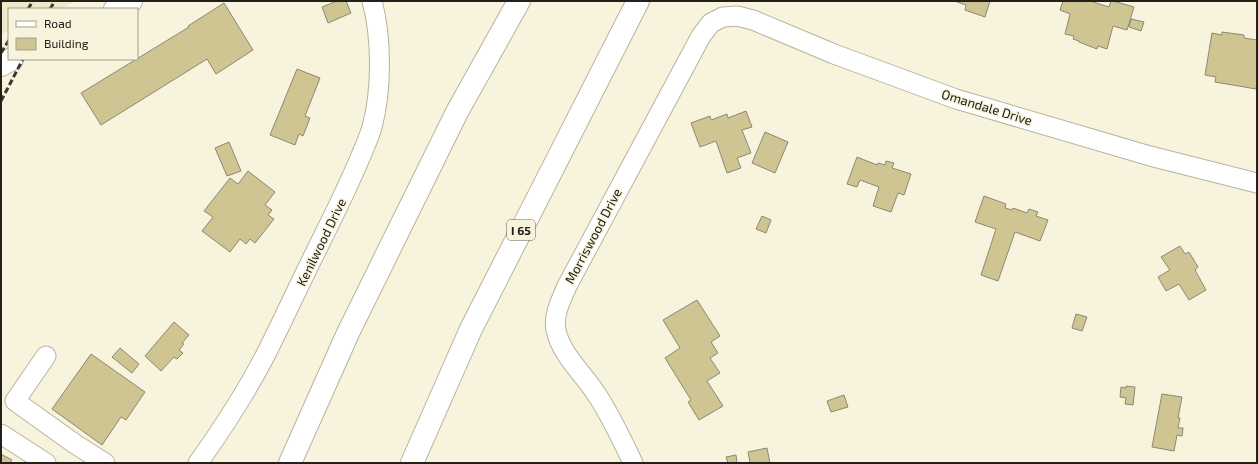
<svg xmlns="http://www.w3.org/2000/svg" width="1258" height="464" viewBox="0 0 1258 464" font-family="'Exo 2',sans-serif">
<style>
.built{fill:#efe9cb}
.building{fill:#cfc592;stroke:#8c8874}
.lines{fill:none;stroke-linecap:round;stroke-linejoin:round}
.minor-casing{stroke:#b7b39e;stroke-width:21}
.major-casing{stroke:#b7b39e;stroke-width:24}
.highway-casing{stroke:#b7b39e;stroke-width:24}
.minor{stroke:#fff;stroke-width:19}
.major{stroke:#fff;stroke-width:22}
.highway{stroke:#fff;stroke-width:22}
.rail{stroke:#3b392f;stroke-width:3;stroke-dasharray:6 3;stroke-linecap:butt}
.labels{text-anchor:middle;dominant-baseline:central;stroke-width:3;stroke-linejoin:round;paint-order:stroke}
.shield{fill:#f8f3dd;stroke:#625f53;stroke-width:1}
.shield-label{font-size:12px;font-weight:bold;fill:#222018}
.street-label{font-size:13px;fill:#222018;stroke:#f8f3dd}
</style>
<rect width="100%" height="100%" fill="#f8f3dd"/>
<!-- built -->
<path class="built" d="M 1,1 L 76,1 L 60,9 L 9,9 L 9,31 L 1,34 Z"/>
<!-- building -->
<path class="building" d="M 337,1 L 346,1 L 351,13 L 328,23 L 322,7 Z
M 954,1 L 990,1 L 985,17 L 965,10 L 966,5 Z
M 1063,1 L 1090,1 L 1109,7 L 1111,1 L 1113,1 L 1134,7 L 1127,30 L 1113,26 L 1107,49 L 1098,46 L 1097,49 L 1079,42 L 1079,41 L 1073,39 L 1074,36 L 1065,34 L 1070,14 L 1060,10 Z
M 224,3 L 253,50 L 216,74 L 207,59 L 101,125 L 81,93 L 189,27 L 188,26 Z
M 1131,19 L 1144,22 L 1141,31 L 1129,27 Z
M 1222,32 L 1244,35 L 1244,38 L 1257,40 L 1257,81 L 1256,89 L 1215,82 L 1216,77 L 1205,75 L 1212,33 L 1222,35 Z
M 297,69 L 320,78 L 305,116 L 310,118 L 303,136 L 299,134 L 295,145 L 270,135 Z
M 746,111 L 752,127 L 742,130 L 751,153 L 737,158 L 741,168 L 727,173 L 716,141 L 700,147 L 691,123 L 710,116 L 711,120 L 727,114 L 728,118 Z
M 765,132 L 788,142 L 775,173 L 752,163 Z
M 229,142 L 241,171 L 227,176 L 215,148 Z
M 857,157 L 877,165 L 878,163 L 885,165 L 886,161 L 894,163 L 892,168 L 911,174 L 904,195 L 898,193 L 891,212 L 873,206 L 879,187 L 860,180 L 857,187 L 847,184 Z
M 248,171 L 275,192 L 265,205 L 272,210 L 268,215 L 274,219 L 255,243 L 250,239 L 246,244 L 240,239 L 230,252 L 202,231 L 213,217 L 204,211 L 230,178 L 238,184 Z
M 984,196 L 1006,204 L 1005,208 L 1012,210 L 1013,208 L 1027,213 L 1029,209 L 1038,212 L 1036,216 L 1048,220 L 1040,241 L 1015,232 L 998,281 L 981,275 L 996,229 L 975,222 Z
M 762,216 L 771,220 L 766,233 L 756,229 Z
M 1180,246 L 1185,254 L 1189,252 L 1198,267 L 1195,270 L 1206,290 L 1189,300 L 1179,284 L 1166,291 L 1158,277 L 1170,270 L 1161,257 Z
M 697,300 L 720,336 L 711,342 L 718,353 L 710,358 L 720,373 L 707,381 L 723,406 L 699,420 L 688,402 L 691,400 L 665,358 L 680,348 L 663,320 Z
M 1076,314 L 1087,317 L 1082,331 L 1072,328 Z
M 174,322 L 189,335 L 182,343 L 184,344 L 179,350 L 183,353 L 177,359 L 174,357 L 161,371 L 145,356 Z
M 120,348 L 139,364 L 132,373 L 112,357 Z
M 91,354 L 145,392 L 126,420 L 121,417 L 102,445 L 52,409 Z
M 1126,386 L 1135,387 L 1133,405 L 1125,404 L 1126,398 L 1120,397 L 1121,387 L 1126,388 Z
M 1162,394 L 1182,397 L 1178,418 L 1180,418 L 1178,428 L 1183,428 L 1182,436 L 1177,435 L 1174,451 L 1152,447 Z
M 844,395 L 848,407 L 831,412 L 827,401 Z
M 767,448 L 770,463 L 747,463 L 750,462 L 748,452 Z
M 1,454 L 12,460 L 10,463 L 1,463 Z
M 736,455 L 737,463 L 728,463 L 726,457 Z"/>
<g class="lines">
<defs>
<path id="minor" d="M 46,356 L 15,401 L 75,444 L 105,463
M 1,434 L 46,463
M 198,463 C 223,428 247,391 267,352 C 284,318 300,283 317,249 C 332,219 347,189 360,158 C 364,148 369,138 372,127 C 382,90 382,38 372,1
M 633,463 C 622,440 611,416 597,395 C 584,374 561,355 556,330 C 553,315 561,300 567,286 L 701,36 L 711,23 L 723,17 L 737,16 L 753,20 L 834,54 L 956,99 L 1150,156 L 1257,183"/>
<path id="major" d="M 115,9 L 131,1
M 1,65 L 12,59"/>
<path id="highway" d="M 290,463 L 348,333 L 457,112 L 519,1
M 412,463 L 471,329 L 638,1"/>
</defs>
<!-- minor casing -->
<use href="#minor" class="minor-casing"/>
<!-- major casing -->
<use href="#major" class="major-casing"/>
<!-- highway casing -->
<use href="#highway" class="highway-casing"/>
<!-- minor -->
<use href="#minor" class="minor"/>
<!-- major -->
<use href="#major" class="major"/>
<!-- highway -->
<use href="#highway" class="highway"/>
<!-- rail -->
<path class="rail" d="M 28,9 L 33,1
M 50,9 L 55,1
M 1,53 L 9,40
M 1,101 L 23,59"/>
</g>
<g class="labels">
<!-- shield labels -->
<rect class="shield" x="507" y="220" width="28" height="20" rx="3"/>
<g class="shield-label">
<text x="521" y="230">I 65</text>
</g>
<!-- street labels -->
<g class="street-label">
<text transform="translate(987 107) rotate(17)">Omandale Drive</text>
<text transform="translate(593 236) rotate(-62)">Morriswood Drive</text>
<text transform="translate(321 242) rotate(-64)">Kenilwood Drive</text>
</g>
</g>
<!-- border -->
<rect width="1258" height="464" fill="none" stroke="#222018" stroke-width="4"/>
<!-- legend -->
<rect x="8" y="8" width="130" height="52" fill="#f8f3dd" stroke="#a29f8e"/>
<rect x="16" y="21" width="20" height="6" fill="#ffffff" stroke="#a29f8e"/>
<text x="44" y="28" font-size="12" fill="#222018">Road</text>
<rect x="16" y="38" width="20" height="12" fill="#cfc592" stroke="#a29f8e"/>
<text x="44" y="48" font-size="12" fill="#222018">Building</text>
</svg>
